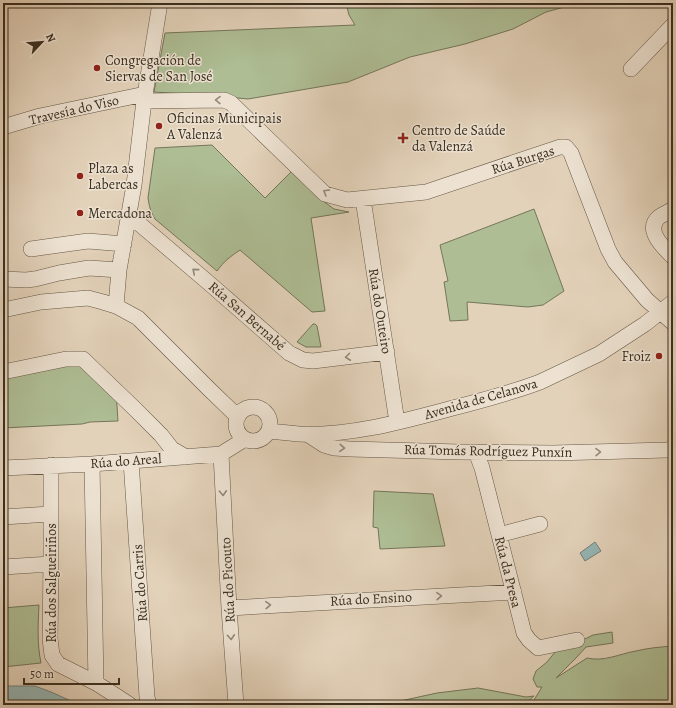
<svg xmlns="http://www.w3.org/2000/svg" width="676" height="708" viewBox="0 0 676 708" font-family="Alegreya,serif">
<style>
.green{fill:#aebd94;stroke:#74765a}
.water{fill:#96b6b5;stroke:#728079}
.lines{fill:none;stroke-linecap:round;stroke-linejoin:round}
.minor-casing{stroke:#655846;stroke-width:16}
.minor{stroke:#ede2d2;stroke-width:15}
.oneway{stroke:#948878}
.poi-dot{fill:#8f2418;stroke:#ede2d2;stroke-width:1.5}
.labels{text-anchor:middle;dominant-baseline:central;stroke-width:3;stroke-linejoin:round;paint-order:stroke}
.poi-label{font-size:14px;fill:#3b2f1f;stroke:#ede2d2;text-anchor:start}
.street-label{font-size:14px;fill:#3b2f1f;stroke:#ede2d2}
</style>
<rect width="100%" height="100%" fill="#e3d2ba"/>
<filter id="stains"><feTurbulence type="fractalNoise" baseFrequency=".005" numOctaves="4"/><feColorMatrix values="0 0 0 0 .2 0 0 0 0 .09 0 0 0 0 .02 0 0 0 .5 -.17"/></filter>
<radialGradient id="worn" r=".72"><stop offset=".6" stop-color="#630" stop-opacity="0"/><stop offset="1" stop-color="#630" stop-opacity=".3"/></radialGradient>
<!-- green -->
<path class="green" d="M 344,3 L 579,3 L 546,12 L 513,29 L 465,44 L 410,57 L 348,82 L 248,99 L 218,96 L 154,92 L 165,33 L 355,25 L 349,15 L 347,7 Z
M 212,145 L 265,198 L 292,171 L 315,195 L 334,209 L 349,212 L 311,218 L 325,311 L 312,312 L 240,250 C 231,256 223,262 217,271 L 155,219 C 151,213 149,206 148,198 L 155,148 Z
M 534,209 L 564,291 L 543,305 L 528,307 L 467,302 L 468,320 L 450,321 L 444,282 L 448,281 L 440,245 Z
M 313,324 L 315,324 L 317,326 L 321,347 L 306,347 L 297,342 Z
M 83,359 L 116,391 L 118,421 L 90,422 L 82,424 L 3,428 L 3,372 Z
M 374,491 L 433,494 L 445,546 L 380,549 L 378,528 L 373,527 Z
M 39,605 C 38,625 37,644 41,663 L 3,667 L 3,608 Z
M 612,632 L 613,643 L 586,647 L 576,658 L 556,678 L 587,658 C 604,662 619,654 636,651 C 648,648 660,647 673,646 L 673,705 L 531,705 L 542,687 L 537,687 L 533,679 L 536,671 L 547,662 L 560,646 L 585,639 L 593,635 Z
M 478,688 L 526,697 L 534,696 L 526,703 L 526,705 L 382,705 L 437,693 Z
M 25,701 L 41,702 L 50,705 L 3,705 L 3,702 Z"/>
<!-- water -->
<path class="water" d="M 595,542 L 601,551 L 585,561 L 580,553 Z
M 3,686 L 35,686 L 51,692 L 80,705 L 50,705 L 41,702 L 3,702 Z"/>
<g class="lines">
<defs>
<path id="minor" d="M 631,69 L 673,25
M 144,101 L 224,100 L 231,103 L 325,194 L 347,200 L 426,192 L 560,147 L 566,147 L 571,153 L 608,249 L 615,262 L 647,300 L 673,323
M 3,127 L 40,116 L 145,94
M 363,199 L 397,422
M 673,209 C 669,212 663,214 659,217 C 644,230 664,248 673,257
M 129,215 L 210,284 L 289,353 L 303,360 L 313,361 L 387,352
M 31,249 L 88,241 L 124,244
M 3,279 L 26,280 L 35,279 L 59,273 L 89,268 L 119,270
M 116,306 L 119,270 L 134,185 L 144,101 L 160,3
M 3,310 L 41,302 L 88,298 L 103,302 L 116,306 L 138,318 L 209,389 L 238,417
M 3,372 L 66,359 L 83,359 L 135,409 L 161,435 L 172,449 L 186,457
M236 424a17 17 0 1 1 34 0a17 17 0 1 1-34 0Z
M 269,431 C 279,432 289,433 299,434 C 350,436 400,422 449,409 C 480,401 511,393 540,382 L 599,354 L 645,324 L 673,302
M 307,434 L 324,445 L 334,448 L 350,449 L 460,452 L 553,453 L 667,450 L 673,449
M 476,452 L 482,468 L 524,633 L 529,640 L 538,648 L 577,640
M 221,454 L 229,608 L 236,705
M 131,461 L 147,697 L 149,705
M 92,464 L 96,683
M 51,465 L 51,564 L 50,639 L 52,655 L 58,664 L 96,683 L 121,699 L 130,705
M 3,468 L 92,464 L 221,454 L 245,439
M 3,517 L 50,514
M 499,535 L 540,524
M 3,567 L 51,564
M 229,608 L 514,592"/>
</defs>
<!-- minor casing -->
<use href="#minor" class="minor-casing"/>
<!-- minor -->
<use href="#minor" class="minor"/>
</g>
<!-- one-way arrows -->
<defs><path id="oneway-chevron" d="M-2-3.5L2.5 0L-2 3.5" fill="none" stroke-width="1.6" stroke-linecap="round" stroke-linejoin="round"/></defs>
<g class="oneway">
<use href="#oneway-chevron" transform="translate(218 100) rotate(-179)"/>
<use href="#oneway-chevron" transform="translate(326 192) rotate(-149)"/>
<use href="#oneway-chevron" transform="translate(195 271) rotate(-140)"/>
<use href="#oneway-chevron" transform="translate(348 357) rotate(173)"/>
<use href="#oneway-chevron" transform="translate(342 448) rotate(4)"/>
<use href="#oneway-chevron" transform="translate(598 452) rotate(-1)"/>
<use href="#oneway-chevron" transform="translate(223 493) rotate(87)"/>
<use href="#oneway-chevron" transform="translate(439 596) rotate(-3)"/>
<use href="#oneway-chevron" transform="translate(268 605) rotate(-3)"/>
<use href="#oneway-chevron" transform="translate(231 637) rotate(86)"/>
</g>
<!-- markers -->
<g class="poi-dot">
<circle cx="97" cy="68" r="4"/>
<circle cx="159" cy="126" r="4"/>
<path d="M401 132h4v4h4v4h-4v4h-4v-4h-4v-4h4z"/>
<circle cx="80" cy="176" r="4"/>
<circle cx="80" cy="213" r="4"/>
<circle cx="659" cy="356" r="4"/>
</g>
<g class="labels">
<!-- poi labels -->
<g class="poi-label">
<text x="105" y="60">Congregación de<tspan x="105" dy="16">Siervas de San José</tspan></text>
<text x="167" y="118">Oficinas Municipais<tspan x="167" dy="16">A Valenzá</tspan></text>
<text x="412" y="130">Centro de Saúde<tspan x="412" dy="16">da Valenzá</tspan></text>
<text x="88" y="168">Plaza as<tspan x="88" dy="16">Labercas</tspan></text>
<text x="88" y="213">Mercadona</text>
<text x="651" y="356" text-anchor="end">Froiz</text>
</g>
<!-- street labels -->
<g class="street-label">
<text transform="translate(74 110) rotate(-13)">Travesía do Viso</text>
<text transform="translate(523 160) rotate(-18)">Rúa Burgas</text>
<text transform="translate(380 311) rotate(81)">Rúa do Outeiro</text>
<text transform="translate(247 316) rotate(41)">Rúa San Bernabé</text>
<text transform="translate(481 399) rotate(-16)">Avenida de Celanova</text>
<text transform="translate(488 451) rotate(1)">Rúa Tomás Rodríguez Punxín</text>
<text transform="translate(126 461) rotate(-4)">Rúa do Areal</text>
<text transform="translate(508 572) rotate(76)">Rúa da Presa</text>
<text transform="translate(228 580) rotate(-93)">Rúa do Picouto</text>
<text transform="translate(51 583) rotate(-90)">Rúa dos Salgueiriños</text>
<text transform="translate(140 583) rotate(-94)">Rúa do Carris</text>
<text transform="translate(371 599) rotate(-3)">Rúa do Ensino</text>
</g>
</g>
<!-- margin -->
<rect width="676" height="708" fill="none" stroke="#e3d2ba" stroke-width="16"/>
<rect x="4" y="4" width="668" height="700" fill="none" stroke="#3b2f1f" stroke-width="2"/>
<rect x="8" y="8" width="660" height="692" fill="none" stroke="#3b2f1f"/>
<!-- north arrow -->
<g transform="translate(42 42) rotate(64)" stroke="#ede2d2" stroke-width="3" paint-order="stroke">
<path d="M0-3L7 15L0 10L-7 15Z" fill="#3b2f1f"/>
<text y="-6" font-size="11" font-weight="bold" text-anchor="middle" fill="#3b2f1f">N</text>
</g>
<!-- scale -->
<path d="M24 678v6h95v-6" fill="none" stroke="#3b2f1f" stroke-width="2"/>
<text x="30" y="678" font-size="12" fill="#3b2f1f" stroke="#ede2d2" stroke-width="3" paint-order="stroke">50 m</text>
<rect width="100%" height="100%" filter="url(#stains)"/>
<rect width="100%" height="100%" fill="url(#worn)"/>
</svg>
